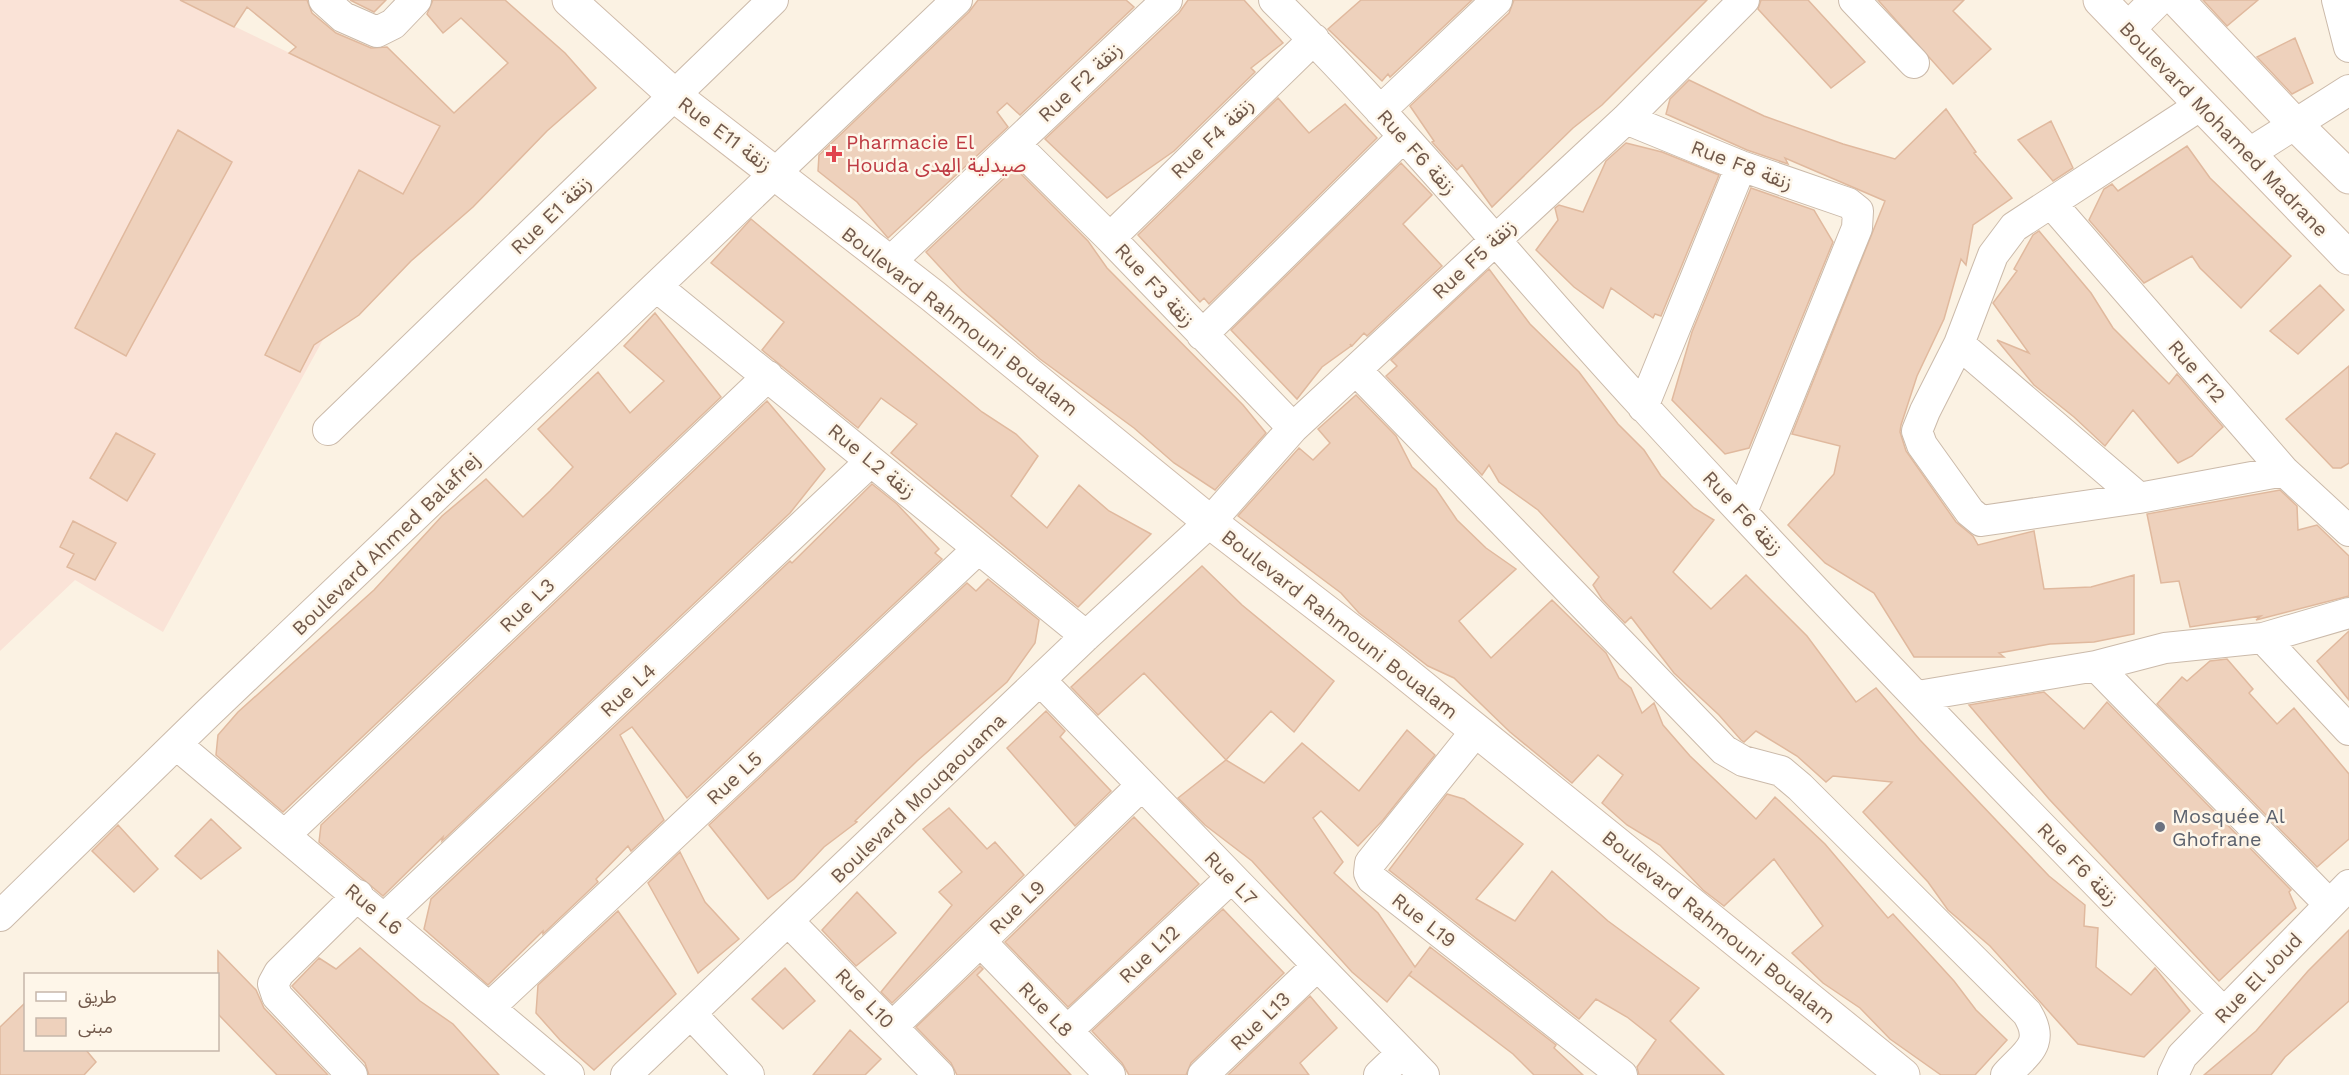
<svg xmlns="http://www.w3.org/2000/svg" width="2349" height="1075" viewBox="0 0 2349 1075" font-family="'Work Sans','Noto Sans Arabic',sans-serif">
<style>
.commercial{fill:#fae3d7}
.building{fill:#eed1bc;stroke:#e0b99e;stroke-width:1.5}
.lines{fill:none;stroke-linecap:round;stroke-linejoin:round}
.street-casing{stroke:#cbbaaa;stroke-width:32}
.secondary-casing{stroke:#d0bcab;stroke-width:35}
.street{stroke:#fff;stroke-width:30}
.secondary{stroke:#fff;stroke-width:33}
.health-dot{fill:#e0444e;stroke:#fef6e9;stroke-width:2}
.worship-dot{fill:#6b7280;stroke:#fef6e9;stroke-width:2}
.labels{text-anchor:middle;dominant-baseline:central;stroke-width:5;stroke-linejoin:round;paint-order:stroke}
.street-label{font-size:20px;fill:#71594b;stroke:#fef6e9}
.health-label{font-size:20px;fill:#be3a42;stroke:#fef6e9;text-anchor:start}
.worship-label{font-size:20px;fill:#5b616d;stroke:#fef6e9;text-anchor:start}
</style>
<rect width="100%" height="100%" fill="#fbf2e3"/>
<!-- commercial -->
<path class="commercial" d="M 0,0 L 180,0 L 440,126 L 163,632 L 75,580 L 0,651 Z"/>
<!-- building -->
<path class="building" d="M 180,0 L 307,0 L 312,13 L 336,33 L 371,48 L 387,47 L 454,113 L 508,63 L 461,18 L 443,33 L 427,14 L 433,0 L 505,0 L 565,53 L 596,88 L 547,131 L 473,207 L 411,261 L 359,315 L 314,345 L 300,372 L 265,355 L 359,170 L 403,194 L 440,126 L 289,53 L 296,47 L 247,7 L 234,27 Z
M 350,0 L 386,0 L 374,12 Z
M 978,0 L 1126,0 L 1134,7 L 1020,115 L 1007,103 L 997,112 L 1008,127 L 888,238 L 857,202 L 818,171 L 819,155 L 969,12 Z
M 1188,0 L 1244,0 L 1283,43 L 1251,68 L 1255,72 L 1174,151 L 1107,198 L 1045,139 L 1179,13 Z
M 1361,0 L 1472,0 L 1390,77 L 1388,74 L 1382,81 L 1328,29 Z
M 1514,0 L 1707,0 L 1602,105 L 1573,128 L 1492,207 L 1462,165 L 1457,170 L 1432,142 L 1434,141 L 1410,106 L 1509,13 Z
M 1761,0 L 1808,0 L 1865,62 L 1831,88 L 1758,9 Z
M 1878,0 L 1964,0 L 1953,11 L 1991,49 L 1953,84 Z
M 2203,0 L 2258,0 L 2227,26 Z
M 2295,38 L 2313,83 L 2292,94 L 2257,57 Z
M 1689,80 L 1764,116 L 1843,144 L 1895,159 L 1946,109 L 1976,152 L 1974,153 L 2012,198 L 1973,225 L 1966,265 L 1961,259 L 1944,319 L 1917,376 L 1901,425 L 1900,432 L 1906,451 L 1956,522 L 1973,536 L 1978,545 L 2034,531 L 2044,589 L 2091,587 L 2134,575 L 2134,634 L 2094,642 L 2050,644 L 1999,653 L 2004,657 L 1914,657 L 1874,593 L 1825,563 L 1788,525 L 1834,474 L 1840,446 L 1792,434 L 1885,201 L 1785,158 L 1788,164 L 1747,150 L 1666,114 L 1670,99 Z
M 1278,98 L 1309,133 L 1345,104 L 1377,138 L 1209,304 L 1204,298 L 1200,302 L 1138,235 Z
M 2051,121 L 2073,168 L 2053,181 L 2018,140 Z
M 178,130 L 232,162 L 126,356 L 75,328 Z
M 1626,143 L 1662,152 L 1719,175 L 1661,316 L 1655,314 L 1653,318 L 1611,288 L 1603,308 L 1574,287 L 1536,250 L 1558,220 L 1555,208 L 1559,205 L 1583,212 L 1606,161 Z
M 2187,146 L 2210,178 L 2291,256 L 2241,308 L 2200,268 L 2192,256 L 2144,283 L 2089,220 L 2104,189 L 2112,184 L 2118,191 Z
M 1401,163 L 1432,195 L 1403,224 L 1442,266 L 1367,336 L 1364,333 L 1352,346 L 1350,344 L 1351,346 L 1322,367 L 1297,399 L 1231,330 Z
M 1015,168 L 1088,241 L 1107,268 L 1243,405 L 1266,433 L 1215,490 L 1174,463 L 1134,428 L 1040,359 L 962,291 L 926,252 Z
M 1751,188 L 1814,210 L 1833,242 L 1749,448 L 1725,454 L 1672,400 L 1692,332 Z
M 751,219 L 982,412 L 1016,434 L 1038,456 L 1011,496 L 1047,528 L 1079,485 L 1109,511 L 1151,534 L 1078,607 L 891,453 L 917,424 L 881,398 L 858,428 L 762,350 L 784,322 L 711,263 Z
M 2039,231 L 2091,293 L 2113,328 L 2169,384 L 2177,374 L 2223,427 L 2192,456 L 2178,463 L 2133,410 L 2105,446 L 2074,417 L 2034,385 L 1997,340 L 2029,353 L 1993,303 L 2017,271 L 2014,269 L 2033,235 Z
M 1489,269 L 1530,324 L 1579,372 L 1618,424 L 1644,450 L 1661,476 L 1694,508 L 1714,520 L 1673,572 L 1711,609 L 1746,575 L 1807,636 L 1856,702 L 1876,688 L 1920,740 L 2049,876 L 2085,905 L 2084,926 L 2098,928 L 2096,967 L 2131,995 L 2155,968 L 2190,1011 L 2144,1057 L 2078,1044 L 1990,946 L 1948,910 L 1928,882 L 1863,812 L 1892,782 L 1833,776 L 1826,782 L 1797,756 L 1756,731 L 1744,742 L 1741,740 L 1719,715 L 1674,673 L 1631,617 L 1625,623 L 1602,599 L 1593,585 L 1599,577 L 1538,510 L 1499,482 L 1489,465 L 1482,475 L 1386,376 L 1397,366 L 1391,360 Z
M 2320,285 L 2344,310 L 2298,354 L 2270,331 Z
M 655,313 L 721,397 L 283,812 L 216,755 L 218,735 L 238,712 L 374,590 L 442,516 L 486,479 L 523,517 L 550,491 L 573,467 L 538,429 L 598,372 L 630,413 L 664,381 L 624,346 Z
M 2349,366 L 2349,463 L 2341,468 L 2333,468 L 2286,419 Z
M 1356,395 L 1396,436 L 1412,467 L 1436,489 L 1457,520 L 1486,548 L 1516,569 L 1459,621 L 1491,658 L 1552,600 L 1606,653 L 1619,678 L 1631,688 L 1642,713 L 1654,703 L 1663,725 L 1690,756 L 1756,819 L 1775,797 L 1825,844 L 1888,918 L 1893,914 L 1954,981 L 1976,1010 L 2007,1040 L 1975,1075 L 1941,1075 L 1890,1039 L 1860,1008 L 1823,983 L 1792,953 L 1823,926 L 1774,859 L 1724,906 L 1703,890 L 1660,845 L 1627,825 L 1602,803 L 1623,775 L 1598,755 L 1572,783 L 1510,732 L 1454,678 L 1428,666 L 1359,613 L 1341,593 L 1238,516 L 1299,448 L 1313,460 L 1330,443 L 1318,429 Z
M 767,401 L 825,469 L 790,513 L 442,841 L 443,837 L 383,896 L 319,842 L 321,825 Z
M 116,433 L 155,454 L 127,501 L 90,478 Z
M 872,484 L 897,504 L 939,549 L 935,553 L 942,559 L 687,798 L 632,727 L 620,735 L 664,820 L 631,851 L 628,846 L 596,879 L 598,882 L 543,934 L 543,931 L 488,985 L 424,929 L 431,899 L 790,561 L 792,563 Z
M 2280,490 L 2297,506 L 2298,530 L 2317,525 L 2349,556 L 2349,596 L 2256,620 L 2261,616 L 2190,627 L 2179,581 L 2161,583 L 2147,514 Z
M 73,521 L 116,543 L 95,580 L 67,567 L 74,554 L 60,547 Z
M 1202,566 L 1242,605 L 1334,681 L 1294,732 L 1271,711 L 1226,760 L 1144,673 L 1098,715 L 1071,687 Z
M 988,579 L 1039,620 L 1035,643 L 1007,682 L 917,761 L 855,821 L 857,822 L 824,847 L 794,879 L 768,899 L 709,825 L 967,583 L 976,591 Z
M 2349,631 L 2349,700 L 2317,661 Z
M 2227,659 L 2253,689 L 2249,693 L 2277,724 L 2294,708 L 2349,774 L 2349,839 L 2317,867 L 2157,704 L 2182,677 L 2187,681 L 2210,661 Z
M 2044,692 L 2084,729 L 2107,702 L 2291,890 L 2289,892 L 2296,908 L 2219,981 L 2049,799 L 1969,705 Z
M 1046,711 L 1065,731 L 1060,737 L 1111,791 L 1075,826 L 1007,748 Z
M 1407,730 L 1435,755 L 1383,820 L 1358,846 L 1321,811 L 1313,818 L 1343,862 L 1334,873 L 1378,913 L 1415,967 L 1430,947 L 1556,1045 L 1554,1048 L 1583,1075 L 1534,1075 L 1513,1054 L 1409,975 L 1412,971 L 1387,1002 L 1352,972 L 1252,861 L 1205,825 L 1178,798 L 1226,760 L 1264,783 L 1302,743 L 1359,791 Z
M 1447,794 L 1464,799 L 1523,844 L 1476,899 L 1515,921 L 1552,871 L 1608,921 L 1699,988 L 1670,1021 L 1724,1075 L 1639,1075 L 1637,1067 L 1656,1040 L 1627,1017 L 1596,999 L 1579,1019 L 1389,870 Z
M 949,808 L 987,849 L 995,842 L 1024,875 L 892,1003 L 881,992 L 952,905 L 939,892 L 962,872 L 923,829 Z
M 1134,817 L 1199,884 L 1068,1007 L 1005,942 Z
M 211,819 L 241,848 L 201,879 L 175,856 Z
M 118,825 L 158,869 L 134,892 L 92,851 Z
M 680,852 L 705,902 L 739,939 L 698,973 L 648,883 Z
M 857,892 L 896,933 L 856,966 L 822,930 Z
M 1223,909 L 1284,973 L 1191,1063 L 1186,1075 L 1129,1075 L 1122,1063 L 1092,1031 Z
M 618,911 L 676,994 L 594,1070 L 560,1040 L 536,1013 L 538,985 Z
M 2349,930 L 2349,1001 L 2285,1057 L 2271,1075 L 2204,1075 L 2256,1031 L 2308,971 Z
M 360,948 L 420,1001 L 453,1024 L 499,1075 L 369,1075 L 365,1063 L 292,986 L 319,958 L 336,969 Z
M 218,951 L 256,990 L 264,1008 L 328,1075 L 277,1075 L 218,1014 Z
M 980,966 L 983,969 L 977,975 L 1071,1075 L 957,1075 L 951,1063 L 916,1027 Z
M 785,968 L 815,1001 L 783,1029 L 752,999 Z
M 1310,996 L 1337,1028 L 1300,1063 L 1309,1075 L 1228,1075 Z
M 26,1002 L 26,1050 L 86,1050 L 96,1062 L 84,1075 L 0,1075 L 0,1027 Z
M 850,1030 L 881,1059 L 865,1075 L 813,1075 Z"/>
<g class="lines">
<defs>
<path id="street" d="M 324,0 L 343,17 L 377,32 L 393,24 L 416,0
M 1274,0 C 1405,129 1520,273 1645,408 C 1834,614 2028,814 2224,1013
M 1854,0 L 1914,63
M 2337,0 L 2349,47
M 2201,105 L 2014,227 L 1993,255 L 1959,344 L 1925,411 L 1917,431 L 1922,445 L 1970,512 L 1981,521 L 2139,498 L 2284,471
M 1380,111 L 1497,0
M 1626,119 L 1741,166 L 1848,203 L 1858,211 L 1857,228 L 1742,512
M 1015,144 L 1110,238 L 1293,428
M 2248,154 L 2349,90
M 2052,204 L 2284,471 L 2349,531
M 1110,238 L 1314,39
M 889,263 L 1167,0
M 657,287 L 1086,636
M 1202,335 L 1403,137
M 1959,344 L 2139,498
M 1356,370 L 1724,750 L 1743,761 L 1781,771 L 1800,787 L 2027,1013 C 2046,1044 2027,1052 2006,1075
M 1643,407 L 1741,166
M 328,430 L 773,0
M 2263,638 L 2349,730
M 2096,666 L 2329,904
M 1041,681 L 1424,1075
M 1918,696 L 2096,666 L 2165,648 L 2263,638 L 2349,613
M 1476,731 L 1370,863 L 1369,873 L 1372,879 L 1622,1075
M 177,745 L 569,1075
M 286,834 L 768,376
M 0,916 L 206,715 L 957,0
M 385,918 L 871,461
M 789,922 L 939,1075
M 981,942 L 1110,1075
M 490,1007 L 978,549
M 691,1014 L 749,1075
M 892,1027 L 1141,786
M 1067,1031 L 1231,878
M 352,1075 L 277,996 L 273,984 L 279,973 L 358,895
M 626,1075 L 1086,636 L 1210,522 L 1293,428 L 1626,119 L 1744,0
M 1203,1075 L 1317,966
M 1379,1075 L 1402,1053
M 2173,1075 L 2182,1056 L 2349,885"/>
<path id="secondary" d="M 569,0 L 675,96 L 933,296 L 1210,522 L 1389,660 L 1903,1075
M 2100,0 L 2349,258
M 2177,0 L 2294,123 L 2349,177
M 2128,29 L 2157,0"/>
</defs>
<!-- street casing -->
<use href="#street" class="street-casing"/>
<!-- secondary casing -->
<use href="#secondary" class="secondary-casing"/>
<!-- street -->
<use href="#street" class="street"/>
<!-- secondary -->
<use href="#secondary" class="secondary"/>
</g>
<!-- markers -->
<path class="health-dot" d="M831 145h6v6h6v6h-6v6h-6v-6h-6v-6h6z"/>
<circle class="worship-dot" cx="2160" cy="827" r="6"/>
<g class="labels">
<!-- street labels -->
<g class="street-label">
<text transform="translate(1080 82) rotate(-43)">Rue F2 زنقة</text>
<text transform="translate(2224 129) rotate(46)">Boulevard Mohamed Madrane</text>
<text transform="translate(725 134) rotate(37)">Rue E11 زنقة</text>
<text transform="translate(1212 138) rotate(-44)">Rue F4 زنقة</text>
<text transform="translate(1417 152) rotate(48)">Rue F6 زنقة</text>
<text transform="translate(1742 165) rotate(21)">Rue F8 زنقة</text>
<text transform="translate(551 215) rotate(-44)">Rue E1 زنقة</text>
<text transform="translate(1474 259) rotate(-43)">Rue F5 زنقة</text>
<text transform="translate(1155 285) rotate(47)">Rue F3 زنقة</text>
<text transform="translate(960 321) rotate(38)">Boulevard Rahmouni Boualam</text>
<text transform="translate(2197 371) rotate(49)">Rue F12</text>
<text transform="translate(872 461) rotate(39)">Rue L2 زنقة</text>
<text transform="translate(1743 513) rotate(47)">Rue F6 زنقة</text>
<text transform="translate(386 544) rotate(-44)">Boulevard Ahmed Balafrej</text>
<text transform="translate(527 605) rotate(-44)">Rue L3</text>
<text transform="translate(1340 624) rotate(38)">Boulevard Rahmouni Boualam</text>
<text transform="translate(628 690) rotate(-43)">Rue L4</text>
<text transform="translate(734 778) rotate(-43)">Rue L5</text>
<text transform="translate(918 798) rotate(-44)">Boulevard Mouqaouama</text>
<text transform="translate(2078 864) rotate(46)">Rue F6 زنقة</text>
<text transform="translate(1231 878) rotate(46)">Rue L7</text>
<text transform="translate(1017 907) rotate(-44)">Rue L9</text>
<text transform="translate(374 909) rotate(40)">Rue L6</text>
<text transform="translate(1424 920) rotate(38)">Rue L19</text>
<text transform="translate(1719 927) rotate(39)">Boulevard Rahmouni Boualam</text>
<text transform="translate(1149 954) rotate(-43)">Rue L12</text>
<text transform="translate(2258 978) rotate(-46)">Rue El Joud</text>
<text transform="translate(865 998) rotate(46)">Rue L10</text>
<text transform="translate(1046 1009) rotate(46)">Rue L8</text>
<text transform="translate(1260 1021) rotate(-44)">Rue L13</text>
</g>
<!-- health labels -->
<g class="health-label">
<text x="846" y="142">Pharmacie El<tspan x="846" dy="23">Houda صيدلية الهدى</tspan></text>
</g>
<!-- worship labels -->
<g class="worship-label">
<text x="2172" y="816">Mosquée Al<tspan x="2172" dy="23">Ghofrane</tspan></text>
</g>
</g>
<!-- legend -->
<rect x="24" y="973" width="195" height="78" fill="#fef6e9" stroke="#c6b7aa" stroke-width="1.5"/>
<rect x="36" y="992" width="30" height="9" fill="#ffffff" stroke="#c6b7aa" stroke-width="1.5"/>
<text x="78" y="1003" font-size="18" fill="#71594b">طريق</text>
<rect x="36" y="1018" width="30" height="18" fill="#eed1bc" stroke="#c6b7aa" stroke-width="1.5"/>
<text x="78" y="1033" font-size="18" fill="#71594b">مبنى</text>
</svg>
